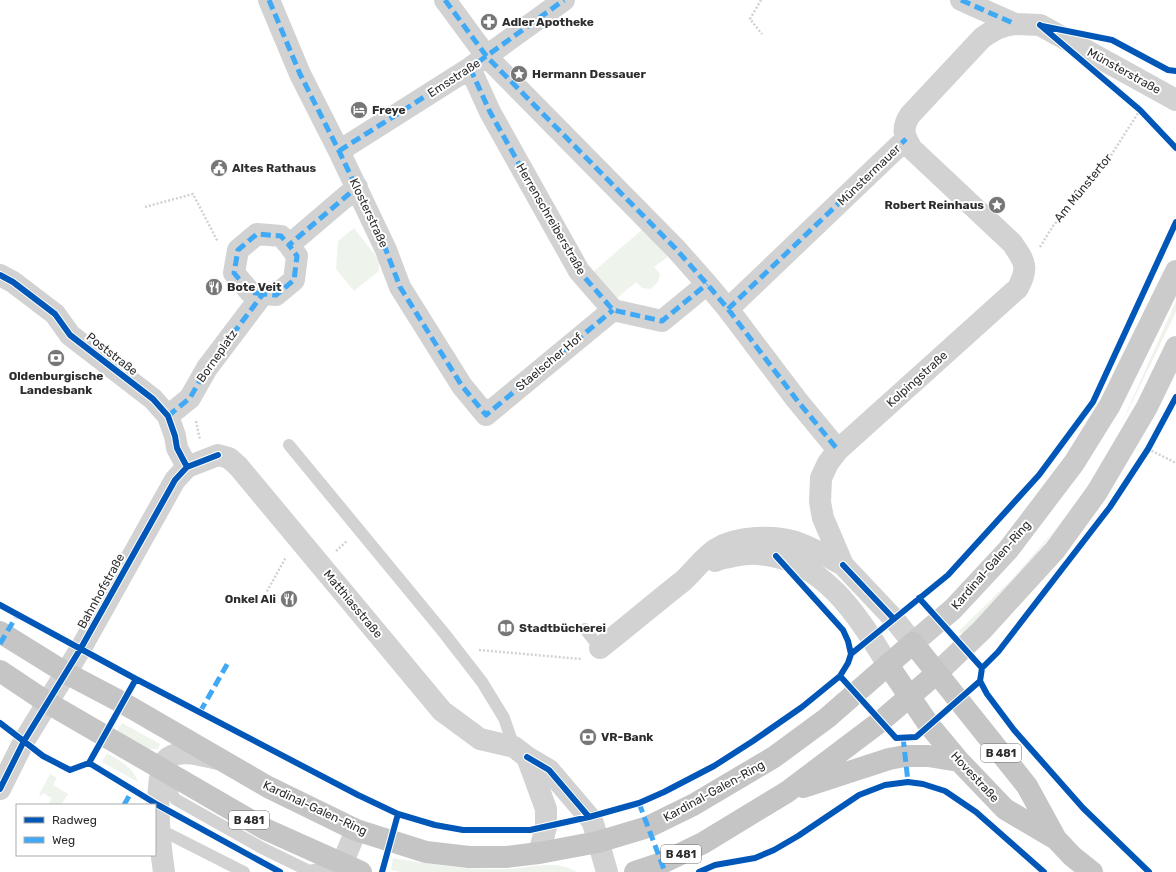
<svg xmlns="http://www.w3.org/2000/svg" width="1176" height="872" viewBox="0 0 1176 872" font-family="Rubik,sans-serif">
<style>
.green{fill:#eef3eb}
.lines{fill:none;stroke-linecap:round;stroke-linejoin:round}
.path{stroke:#d2d2d2;stroke-width:2.5;stroke-dasharray:2 2;stroke-linecap:butt}
.lane{stroke:#d2d2d2;stroke-width:12}
.street{stroke:#d2d2d2;stroke-width:22}
.secondary{stroke:#cbcbcb;stroke-width:22}
.primary{stroke:#c5c5c5;stroke-width:22}
.quiet{stroke:#3fa9f5;stroke-width:5;stroke-dasharray:10 5;stroke-linecap:butt}
.cycleway-casing{stroke:#fff;stroke-width:8}
.cycleway{stroke:#0057b8;stroke-width:6}
.labels{text-anchor:middle;dominant-baseline:central;stroke-width:4;stroke-linejoin:round;paint-order:stroke}
.shield{fill:#fff;stroke:#6c6c6c;stroke-width:1}
.shield-label{font-size:11px;font-weight:bold;fill:#2d2d2d}
.poi-label{font-size:12px;font-weight:bold;fill:#2d2d2d;stroke:#fff;text-anchor:start}
.street-label{font-size:12px;fill:#2d2d2d;stroke:#fff}
</style>
<rect width="100%" height="100%" fill="#fff"/>
<!-- green -->
<path class="green" d="M 354,228 L 379,260 L 379,271 L 354,291 L 336,269 L 338,241 Z
M 643,229 L 669,256 L 654,267 L 660,274 L 658,282 L 650,289 L 642,288 L 636,282 L 616,299 L 593,272 Z
M 1176,301 L 1176,312 L 1119,429 Z
M 1059,525 L 1025,569 L 964,636 L 959,631 L 1012,579 Z
M 122,723 L 160,744 L 158,749 L 147,749 L 117,731 Z
M 107,753 C 120,761 133,767 138,782 L 102,762 Z
M 50,774 L 57,778 L 53,785 L 68,794 L 61,805 L 48,805 L 52,798 L 43,793 L 41,796 L 39,795 Z
M 393,858 C 417,862 441,866 466,868 C 480,869 494,869 508,869 C 531,868 557,859 577,872 L 400,872 L 391,870 Z"/>
<g class="lines">
<!-- path -->
<path class="path" d="M 761,0 L 750,19 L 762,34
M 145,207 L 193,194 L 218,242
M 1040,247 L 1053,226 L 1108,160 L 1140,110
M 196,421 L 200,440
M 1148,449 L 1176,463
M 336,551 L 347,541
M 261,602 L 286,557
M 479,650 L 581,659"/>
<!-- lane -->
<path class="lane" d="M 289,445 L 444,633 L 482,682 L 504,718 L 514,747
M 585,629 L 600,648
M 163,774 L 175,799 L 262,848 L 309,871 L 340,865
M 159,829 L 244,872"/>
<!-- street -->
<path class="street" d="M 269,0 L 300,74 L 339,151 L 386,250 L 400,287 L 462,386 L 486,415 L 613,310
M 445,0 L 487,57 L 676,249 L 707,284 L 728,309 L 796,399 L 838,450
M 961,0 L 1015,24 L 1040,25 L 1176,100
M 470,68 L 490,112 L 579,271 L 613,310 L 662,321 L 707,284
M 339,151 L 470,68 L 564,0
M 0,275 L 13,282 L 55,314 L 70,335 L 153,399 L 168,416 L 175,436 L 177,448 L 187,467
M 263,294 L 250,292 L 234,273 L 238,250 L 257,234 L 281,236 L 289,245
M 728,309 L 906,139
M 168,416 L 190,398 L 207,368 L 263,294 L 276,295 L 294,280 L 297,256 L 289,245 L 357,187
M 715,561 L 720,559 C 731,557 744,553 756,554 C 822,557 857,614 888,665
M 913,643 L 894,619 L 843,565 L 823,518 L 820,502 L 821,478 L 828,463 L 838,450 L 1018,288 C 1029,267 1025,262 1012,243 L 912,149 C 904,136 901,129 910,115 L 982,38 C 993,30 1002,25 1015,24
M 600,648 C 628,626 655,603 683,581 C 694,571 704,557 716,549 C 737,536 774,535 796,542 C 813,548 828,557 843,565
M 527,757 L 546,809 L 546,827 L 539,853
M 0,789 L 24,741 L 81,648 L 175,480 L 187,467 L 218,455 L 229,458 L 238,466 L 442,711 L 480,739 L 514,747 L 527,757 L 549,770 L 589,817 L 593,823 L 607,872
M 164,872 C 161,852 151,771 168,758 C 181,748 203,756 218,759
M 339,872 L 356,830"/>
<!-- secondary -->
<path class="secondary" d="M 913,643 L 953,609 L 1008,550 L 1074,463 L 1110,405 L 1176,271
M 937,673 L 982,630 L 1055,550 L 1097,492 L 1147,407 L 1176,347"/>
<!-- primary -->
<path class="primary" d="M 0,632 L 66,673 L 123,703 L 268,787 L 356,830 L 426,852 L 469,857 L 506,857 L 539,853 L 598,842 L 648,827 L 693,805 L 774,757 L 827,718 L 913,643 L 1027,786 L 1056,839
M 888,665 L 929,725 L 959,761 L 1005,809 L 1056,839 L 1072,856 L 1092,872
M 0,671 L 48,703 L 265,829 L 361,872
M 803,787 L 889,759 L 905,756 L 928,756 L 959,761
M 635,872 L 662,863 L 703,843 L 787,792 L 881,721 L 937,673"/>
<!-- quiet -->
<path class="quiet" d="M 269,0 L 300,74 L 339,151 L 386,250 L 400,287 L 462,386 L 486,415 L 613,310
M 445,0 L 487,57 L 676,249 L 707,284 L 728,309 L 796,399 L 838,450
M 961,0 L 1015,24
M 470,68 L 490,112 L 579,271 L 613,310 L 662,321 L 707,284
M 339,151 L 470,68 L 564,0
M 263,294 L 250,292 L 234,273 L 238,250 L 257,234 L 281,236 L 289,245
M 728,309 L 906,139
M 168,416 L 190,398 L 207,368 L 263,294 L 276,295 L 294,280 L 297,256 L 289,245 L 357,187
M 0,644 L 17,615
M 200,712 L 229,661
M 903,737 L 908,782
M 639,803 L 665,872
M 124,805 L 133,789"/>
<defs>
<path id="cycleway" d="M 1040,25 L 1140,110 L 1176,148
M 1042,26 L 1112,40 L 1168,70 L 1176,71
M 0,275 L 13,282 L 55,314 L 70,335 L 153,399 L 168,416 L 175,436 L 177,448 L 187,467
M 843,565 L 894,619
M 919,598 L 982,668
M 0,605 L 136,679 L 358,795 L 398,814 L 435,825 L 463,830 L 530,830 L 589,817 L 639,803 L 664,792 L 714,766 L 753,741 L 802,707 L 840,676 L 848,663 L 851,654 L 848,641 L 843,630 L 776,556
M 851,654 L 948,575 L 1039,475 L 1093,402 L 1176,222
M 840,676 L 896,738 L 916,737 L 980,681
M 0,723 L 43,756 L 70,770 L 89,763 L 136,679
M 527,757 L 549,770 L 589,817
M 89,763 L 158,805 L 280,872
M 0,789 L 24,741 L 81,648 L 175,480 L 187,467 L 218,455
M 382,872 L 398,814
M 699,872 L 715,865 L 755,858 L 774,850 L 798,836 L 859,795 L 885,785 L 908,782 L 923,784 L 945,791 L 976,812 L 1044,872
M 1149,872 L 1083,808 L 1014,730 L 987,694 L 980,681 L 982,668 L 998,652 L 1110,507 L 1148,449 L 1176,397"/>
</defs>
<!-- cycleway casing -->
<use href="#cycleway" class="cycleway-casing"/>
<!-- cycleway -->
<use href="#cycleway" class="cycleway"/>
</g>
<!-- icons -->
<defs>
<symbol id="pharmacy-disc" viewBox="-11 -11 22 22"><circle r="9.5" fill="#767676" stroke="#fff"/><path d="M-2-6h4v4h4v4h-4v4h-4v-4h-4v-4h4Z" fill="#fff"/></symbol>
<symbol id="sight-disc" viewBox="-11 -11 22 22"><circle r="9.5" fill="#767676" stroke="#fff"/><path d="M0-6L1.8-2.2L6-1.7L2.9 1.2L3.7 5.4L0 3.3L-3.7 5.4L-2.9 1.2L-6-1.7L-1.8-2.2Z" fill="#fff"/></symbol>
<symbol id="hotel-disc" viewBox="-11 -11 22 22"><circle r="9.5" fill="#767676" stroke="#fff"/><path d="M-6-4.5h1.5V1H6V5H4.5V3h-9V5H-6ZM-4 0a1.8 1.8 0 1 1 3.6 0ZM.5 0V-2.5h3Q6-2.5 6 0Z" fill="#fff"/></symbol>
<symbol id="civic-disc" viewBox="-11 -11 22 22"><circle r="9.5" fill="#767676" stroke="#fff"/><path d="M-.6-6.5H3V-4.5H.6V-3L4-1V1h2V6H-6V1h2V-1L-.6-3ZM-1.2 2.5V6h2.4V2.5Z" fill="#fff"/></symbol>
<symbol id="restaurant-disc" viewBox="-11 -11 22 22"><circle r="9.5" fill="#767676" stroke="#fff"/><path d="M-5-6h1v4h1v-4h1v4h1v-4h1v5L-1.5 .5V6h-2V.5L-5-1ZM5-6V6H3V1.5H1.5Q1.5-4 5-6Z" fill="#fff"/></symbol>
<symbol id="bank-disc" viewBox="-11 -11 22 22"><circle r="9.5" fill="#767676" stroke="#fff"/><path d="M-6-4H6V4H-6ZM0-2.3a2.3 2.3 0 1 0 0 4.6a2.3 2.3 0 1 0 0-4.6Z" fill="#fff"/></symbol>
<symbol id="library-disc" viewBox="-11 -11 22 22"><circle r="9.5" fill="#767676" stroke="#fff"/><path d="M-6-4Q-3-5.5-.7-3.5V5Q-3 3-6 4ZM6-4Q3-5.5 .7-3.5V5Q3 3 6 4Z" fill="#fff"/></symbol>
</defs>
<g fill-rule="evenodd">
<use href="#pharmacy-disc" x="479" y="12" width="20" height="20"/>
<use href="#sight-disc" x="509" y="64" width="20" height="20"/>
<use href="#hotel-disc" x="349" y="100" width="20" height="20"/>
<use href="#civic-disc" x="209" y="158" width="20" height="20"/>
<use href="#sight-disc" x="987" y="195" width="20" height="20"/>
<use href="#restaurant-disc" x="204" y="277" width="20" height="20"/>
<use href="#bank-disc" x="46" y="348" width="20" height="20"/>
<use href="#restaurant-disc" x="279" y="589" width="20" height="20"/>
<use href="#library-disc" x="496" y="618" width="20" height="20"/>
<use href="#bank-disc" x="578" y="727" width="20" height="20"/>
</g>
<g class="labels">
<!-- shield labels -->
<g class="shield">
<rect x="981" y="744" width="40" height="18" rx="3"/>
<rect x="229" y="811" width="40" height="18" rx="3"/>
<rect x="661" y="845" width="40" height="18" rx="3"/>
</g>
<g class="shield-label">
<text x="1001" y="753">B 481</text>
<text x="249" y="820">B 481</text>
<text x="681" y="854">B 481</text>
</g>
<!-- poi labels -->
<g class="poi-label">
<text x="502" y="22">Adler Apotheke</text>
<text x="532" y="74">Hermann Dessauer</text>
<text x="372" y="110">Freye</text>
<text x="232" y="168">Altes Rathaus</text>
<text x="984" y="205" text-anchor="end">Robert Reinhaus</text>
<text x="227" y="287">Bote Veit</text>
<text x="56" y="376" text-anchor="middle">Oldenburgische<tspan x="56" dy="14">Landesbank</tspan></text>
<text x="276" y="599" text-anchor="end">Onkel Ali</text>
<text x="519" y="628">Stadtbücherei</text>
<text x="601" y="737">VR-Bank</text>
</g>
<!-- street labels -->
<g class="street-label">
<text transform="translate(1124 71) rotate(29)">Münsterstraße</text>
<text transform="translate(454 78) rotate(-33)">Emsstraße</text>
<text transform="translate(869 175) rotate(-44)">Münstermauer</text>
<text transform="translate(1083 188) rotate(-51)">Am Münstertor</text>
<text transform="translate(369 213) rotate(65)">Klosterstraße</text>
<text transform="translate(551 219) rotate(60)">Herrenschreiberstraße</text>
<text transform="translate(112 354) rotate(38)">Poststraße</text>
<text transform="translate(217 356) rotate(-55)">Borneplatz</text>
<text transform="translate(549 362) rotate(-40)">Staelscher Hof</text>
<text transform="translate(917 379) rotate(-42)">Kolpingstraße</text>
<text transform="translate(991 565) rotate(-49)">Kardinal-Galen-Ring</text>
<text transform="translate(101 591) rotate(-61)">Bahnhofstraße</text>
<text transform="translate(353 604) rotate(50)">Matthiasstraße</text>
<text transform="translate(975 777) rotate(47)">Hovestraße</text>
<text transform="translate(714 791) rotate(-29)">Kardinal-Galen-Ring</text>
<text transform="translate(315 808) rotate(25)">Kardinal-Galen-Ring</text>
</g>
</g>
<!-- legend -->
<rect x="16" y="804" width="140" height="52" fill="#ffffff" stroke="#ababab"/>
<rect x="24" y="817" width="20" height="6" fill="#0057b8" stroke="#ababab"/>
<text x="52" y="824" font-size="12" fill="#2d2d2d">Radweg</text>
<rect x="24" y="837" width="20" height="6" fill="#3fa9f5" stroke="#ababab"/>
<text x="52" y="844" font-size="12" fill="#2d2d2d">Weg</text>
</svg>
